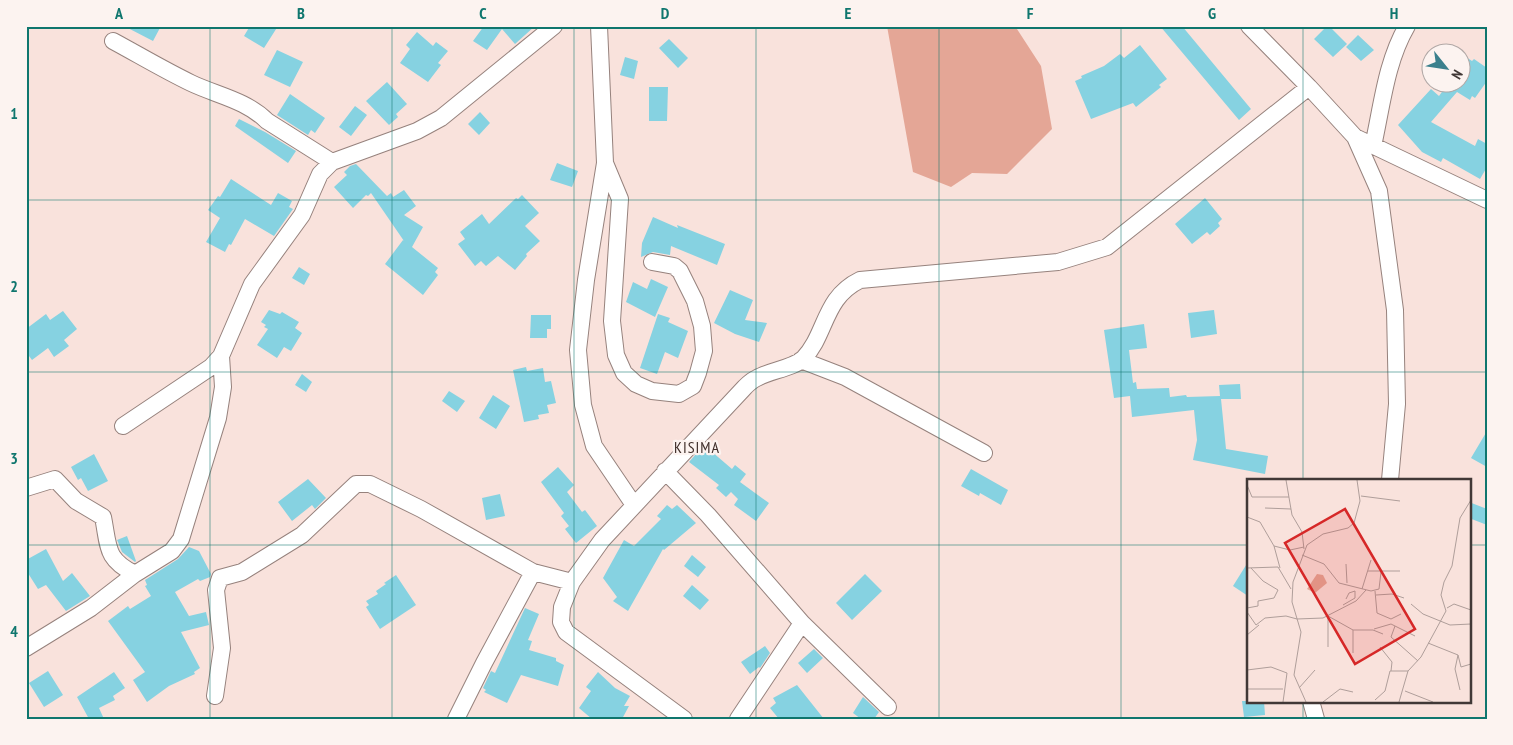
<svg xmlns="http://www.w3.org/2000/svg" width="1513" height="745" viewBox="0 0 1513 745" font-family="'PT Sans Narrow',sans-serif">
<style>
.water{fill:#e4a696}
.building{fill:#86d2e1}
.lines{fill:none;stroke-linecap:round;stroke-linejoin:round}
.minor-casing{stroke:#96827d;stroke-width:18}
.minor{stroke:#fff;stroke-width:16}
.grid{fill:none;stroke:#0f766e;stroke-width:1;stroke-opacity:0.55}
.labels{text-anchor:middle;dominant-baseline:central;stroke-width:4.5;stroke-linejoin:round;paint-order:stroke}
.quarter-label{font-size:16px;letter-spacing:1px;fill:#402f2b;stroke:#fcf3f0}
.inset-road{fill:none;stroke:#af9e9a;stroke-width:1}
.view{fill:#d62828;fill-opacity:0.15;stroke:#d62828;stroke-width:2.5}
.inset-edge{fill:none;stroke:#413836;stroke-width:2.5}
.neatline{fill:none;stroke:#0f766e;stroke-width:2}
.grid-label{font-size:16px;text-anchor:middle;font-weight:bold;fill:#0f766e}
</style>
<rect width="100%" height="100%" fill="#f9e2dc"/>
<!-- water -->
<path class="water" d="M 887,26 L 1015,26 L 1041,66 L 1052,129 L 1007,174 L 972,173 L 951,187 L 913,172 Z"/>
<!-- building -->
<path class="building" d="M 124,26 L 161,26 L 153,41 Z
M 250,26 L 278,26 L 264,48 L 244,36 Z
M 484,26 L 535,26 L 515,44 L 502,29 L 487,50 L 473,41 Z
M 1160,26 L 1182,26 L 1251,109 L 1239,120 Z
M 1327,26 L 1329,26 L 1347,44 L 1333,57 L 1314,39 Z
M 417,32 L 433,46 L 436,42 L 448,51 L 438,63 L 441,65 L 428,82 L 400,63 L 410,49 L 406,45 Z
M 1358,35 L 1374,50 L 1361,61 L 1346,47 Z
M 669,39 L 688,58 L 678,68 L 659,48 Z
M 1140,45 L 1167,79 L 1159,85 L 1161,87 L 1136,107 L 1133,103 L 1091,119 L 1075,81 L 1082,78 L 1081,76 L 1104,66 L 1120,54 L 1124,58 Z
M 277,50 L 303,62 L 290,87 L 264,75 Z
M 625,57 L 638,61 L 634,79 L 620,75 Z
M 1466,57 L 1472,61 L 1474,59 L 1487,68 L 1487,81 L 1475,98 L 1472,96 L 1470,100 L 1457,92 L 1431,122 L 1475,146 L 1478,139 L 1487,144 L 1487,167 L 1480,179 L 1443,158 L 1441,162 L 1422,152 L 1398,125 L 1431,89 L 1439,96 L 1447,85 L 1444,82 L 1460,82 L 1460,65 Z
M 387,82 L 407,104 L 396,114 L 398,117 L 389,125 L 366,101 Z
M 649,87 L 668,87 L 667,121 L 649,121 Z
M 290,94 L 325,118 L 315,133 L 311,130 L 308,135 L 277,115 Z
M 355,106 L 367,115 L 351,136 L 339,127 Z
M 480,112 L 490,123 L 479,135 L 468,124 Z
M 239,119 L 265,132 L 296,151 L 288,163 L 235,126 Z
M 557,163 L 578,171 L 572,187 L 550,180 Z
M 356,164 L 387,196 L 391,193 L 393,197 L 404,190 L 416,206 L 404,215 L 423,227 L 412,247 L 438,268 L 435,272 L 438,275 L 423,295 L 385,264 L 403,240 L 404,241 L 371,193 L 368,196 L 366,195 L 353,208 L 334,187 L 347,175 L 344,172 L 350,166 Z
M 231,179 L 271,205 L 278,193 L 292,201 L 289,207 L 293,209 L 274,236 L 245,219 L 231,245 L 229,244 L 225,252 L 206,242 L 220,218 L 208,210 L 218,196 L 220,197 Z
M 522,195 L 539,213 L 525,226 L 540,241 L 526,254 L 527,256 L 515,270 L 498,256 L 486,266 L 481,261 L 475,266 L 458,244 L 465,239 L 460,232 L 482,214 L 489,224 L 516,198 L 518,199 Z
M 1205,198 L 1222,219 L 1218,223 L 1220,226 L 1210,235 L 1207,232 L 1192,244 L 1175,224 Z
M 653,217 L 678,228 L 677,225 L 725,244 L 717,265 L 671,246 L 670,255 L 653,252 L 641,257 L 642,243 Z
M 299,267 L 310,274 L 304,285 L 292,278 Z
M 651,279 L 668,287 L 655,317 L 626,302 L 633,282 L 647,289 Z
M 730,290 L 753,300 L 745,320 L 767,323 L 759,342 L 735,334 L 714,323 Z
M 269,310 L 280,314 L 282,312 L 299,322 L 295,328 L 302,333 L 291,351 L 284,347 L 277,358 L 257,345 L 268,329 L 264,327 L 266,325 L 261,322 Z
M 1214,310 L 1217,334 L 1191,338 L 1188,313 Z
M 63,311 L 77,329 L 64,340 L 69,346 L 54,357 L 48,348 L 32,360 L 26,352 L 26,329 L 46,314 L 50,320 Z
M 658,314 L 670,318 L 668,322 L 688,331 L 678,358 L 665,352 L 657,374 L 640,368 Z
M 531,315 L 551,315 L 551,329 L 547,329 L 547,338 L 530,338 Z
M 1144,324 L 1147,348 L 1129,350 L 1133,383 L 1136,382 L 1137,389 L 1169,388 L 1170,397 L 1186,395 L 1187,397 L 1220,396 L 1219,385 L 1240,384 L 1241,399 L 1221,399 L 1226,449 L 1268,456 L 1265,474 L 1193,460 L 1197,440 L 1194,410 L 1132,417 L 1130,396 L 1114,398 L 1104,330 Z
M 526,367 L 527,371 L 543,368 L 545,382 L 551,381 L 556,403 L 547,405 L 549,413 L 538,415 L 539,419 L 524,422 L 513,370 Z
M 302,374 L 312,382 L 306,392 L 295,385 Z
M 449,391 L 465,401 L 457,412 L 442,401 Z
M 493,395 L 510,406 L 496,429 L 479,418 Z
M 1487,431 L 1487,467 L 1471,458 Z
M 704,445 L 732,469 L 735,465 L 746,474 L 740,482 L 769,503 L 756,521 L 734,505 L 738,499 L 731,492 L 726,497 L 716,488 L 719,485 L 689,462 Z
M 94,454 L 108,481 L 88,491 L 81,478 L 78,480 L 71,467 Z
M 558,467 L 574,485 L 567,492 L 582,512 L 585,510 L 597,526 L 576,543 L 565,529 L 569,526 L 561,516 L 564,513 L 541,482 Z
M 971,469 L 1008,490 L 1001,505 L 980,493 L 979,496 L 961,486 Z
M 308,479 L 326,498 L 315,509 L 312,505 L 292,521 L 278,502 Z
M 500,494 L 505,516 L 486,520 L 482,498 Z
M 1469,502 L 1487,509 L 1487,525 L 1469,518 Z
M 667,505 L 672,509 L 677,505 L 696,523 L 664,550 L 663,549 L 628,611 L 613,601 L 617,597 L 603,578 L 624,540 L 634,546 L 661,519 L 657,516 Z
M 127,536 L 136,561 L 135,562 L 122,552 L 118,542 L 117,540 Z
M 189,547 L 199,551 L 211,574 L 210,577 L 200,581 L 198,579 L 175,592 L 189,616 L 206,612 L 209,625 L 181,632 L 200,668 L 194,672 L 195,674 L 169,686 L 147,702 L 133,680 L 145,672 L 108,621 L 128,606 L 130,609 L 151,596 L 145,586 L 147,585 L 145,580 L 178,559 Z
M 46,549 L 63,581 L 72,573 L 90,596 L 66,611 L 46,585 L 38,589 L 26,570 L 26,560 Z
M 692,555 L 706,567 L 698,577 L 684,566 Z
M 1248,562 L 1248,596 L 1233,586 Z
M 865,574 L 882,591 L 852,620 L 836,603 Z
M 396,575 L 416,605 L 380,629 L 366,607 L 369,605 L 366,601 L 378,594 L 376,591 L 386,584 L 384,583 Z
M 692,585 L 709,600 L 700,610 L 683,596 Z
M 525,608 L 539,614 L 528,640 L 532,641 L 529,650 L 556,658 L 556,661 L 564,665 L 558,686 L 521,675 L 507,703 L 484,692 L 486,690 L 483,688 L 491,671 L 495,673 Z
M 765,646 L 770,653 L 760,668 L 759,667 L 750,674 L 741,662 Z
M 814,649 L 823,658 L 807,673 L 798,663 Z
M 48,671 L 63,695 L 44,707 L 29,683 Z
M 114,672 L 125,688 L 113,696 L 115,700 L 99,708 L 104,719 L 89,719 L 77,697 Z
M 598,672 L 615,688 L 630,696 L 624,706 L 629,706 L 622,719 L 592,719 L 579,708 L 591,691 L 586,687 Z
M 797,685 L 824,719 L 779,719 L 770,708 L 776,703 L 773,698 Z
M 863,697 L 879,712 L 874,719 L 861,719 L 853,713 Z
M 1242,701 L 1264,701 L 1265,715 L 1244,717 Z"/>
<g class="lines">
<defs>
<path id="minor" d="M 599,26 L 605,163 L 586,280 L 578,350 L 583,405 L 594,446 L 634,505
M 1249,26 L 1309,87 L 1355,137 L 1379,191 L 1395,310 L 1397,404 L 1390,480
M 113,41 C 139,55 164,70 191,83 C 216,95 246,100 267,121 L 332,162
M 1355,137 L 1487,200
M 1373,146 C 1382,106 1386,62 1407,26
M 605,163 L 620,199 L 612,321 L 616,355 L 624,373 L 636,384 L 652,391 L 679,394 L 693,386 L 698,373 L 704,351 L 702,326 L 695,301 L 680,271 L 674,266 L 652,262
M 801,360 L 845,377 L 984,453
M 123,426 L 211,367 L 221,356 L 252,284 L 302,215 L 320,174 L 332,162 L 417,131 L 441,118 L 554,26
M 665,471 L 708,515 L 802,623 L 888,707
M 26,488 L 55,479 L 76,501 L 103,517 C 109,547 105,559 135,574
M 26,648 L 91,608 L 135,574 L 172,551 L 181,539 L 218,418 L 223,387 L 221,356
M 215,696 L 222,648 L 216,590 L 220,578 L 242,572 L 302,535 L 356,484 L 370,484 L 421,509 L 533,572 L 572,582
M 1311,701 L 1316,719
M 456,719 L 484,663 L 533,572
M 684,719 L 566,632 L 561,622 L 562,607 L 572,582 L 602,540 L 745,387 C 748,384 752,380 757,378 C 769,371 793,368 803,359 C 827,334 823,298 860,280 L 1058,262 L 1107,247 L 1309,87
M 738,719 L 802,623"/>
</defs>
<!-- minor casing -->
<use href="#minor" class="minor-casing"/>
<!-- minor -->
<use href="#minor" class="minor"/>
</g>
<!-- grid -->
<path class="grid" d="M 210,26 L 210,719M 392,26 L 392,719M 574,26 L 574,719M 756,26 L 756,719M 939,26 L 939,719M 1121,26 L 1121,719M 1303,26 L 1303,480M 26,200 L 1487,200M 26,372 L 1487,372M 26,545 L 1248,545M 1469,545 L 1487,545M 1303,701 L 1303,719"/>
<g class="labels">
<!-- quarter labels -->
<g class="quarter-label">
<text x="697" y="447">KISIMA</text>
</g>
</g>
<!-- overview -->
<g transform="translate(1247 479)">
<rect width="224" height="224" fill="#f9e2dc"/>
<path d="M 70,95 L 76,96 L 80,104 L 68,114 L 60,110 Z" fill="#e4a696"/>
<path class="inset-road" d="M 39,1 L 45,36 L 55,53 L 57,70M 0,6 L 5,18 L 42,18M 114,17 L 153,22M 18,29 L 44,30M 0,38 L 13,43 L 27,67 L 43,71 L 57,68M 27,67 L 33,89M 55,76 L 77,85 L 92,104 L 124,112 L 132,110 L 134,93M 99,85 L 100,104M 0,89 L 31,88 L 44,110M 121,92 L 153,92M 115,110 L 124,81M 128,112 L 130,134 L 144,140 L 154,135M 129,116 L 145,115 L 157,119M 164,125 L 176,135 L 203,146 L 224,145M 96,126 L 108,119 L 108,112 L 102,114 L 99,120M 0,129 L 11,127 L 11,122 L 27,119 L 31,111 L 16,102 L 4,89M 200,129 L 207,125 L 224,131M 0,133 L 9,146 L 18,139 L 39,137 L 50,140 L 76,139 L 109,122 L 119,111M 81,137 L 106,151 L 126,151 L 136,155M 81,137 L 81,168M 148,147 L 144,158 L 171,182M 127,150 L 144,145 L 168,157M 106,151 L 106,174M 0,156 L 12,146M 181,164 L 211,176 L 214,188 L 224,185M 133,168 L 145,183 L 144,192M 211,176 L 208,190 L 213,211M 0,191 L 24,188 L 40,194 L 36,223M 52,209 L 68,191M 0,210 L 36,210M 158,212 L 186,223M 128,221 L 138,212 L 143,192 L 161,192M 59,223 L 47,196 L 54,153 L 45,123 L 46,103 L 60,66 L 76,55 L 101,49 L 107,44 L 113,22 L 110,1M 76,223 L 93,210 L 106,213M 152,223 L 161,192 L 174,178 L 199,132 L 194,116 L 197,103 L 205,87 L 213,39 L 224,21"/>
<path class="view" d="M 98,30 L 168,150 L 108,185 L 38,64 Z"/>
<rect width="224" height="224" class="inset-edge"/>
</g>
<!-- border -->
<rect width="1513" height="745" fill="none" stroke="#fcf3f0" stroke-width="55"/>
<!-- north arrow -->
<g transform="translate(1446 68) rotate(120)"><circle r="24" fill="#fcf3f0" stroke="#b1a8a6"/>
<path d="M0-4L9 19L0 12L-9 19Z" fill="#3b808d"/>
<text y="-8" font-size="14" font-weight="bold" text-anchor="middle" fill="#413836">N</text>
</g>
<rect x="28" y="28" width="1458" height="690" class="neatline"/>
<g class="grid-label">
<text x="119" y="19">A</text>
<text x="301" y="19">B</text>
<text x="483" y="19">C</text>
<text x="665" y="19">D</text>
<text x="848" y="19">E</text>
<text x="1030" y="19">F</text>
<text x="1212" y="19">G</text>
<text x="1394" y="19">H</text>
<text x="14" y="119">1</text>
<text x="14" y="292">2</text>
<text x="14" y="464">3</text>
<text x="14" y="637">4</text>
</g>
</svg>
